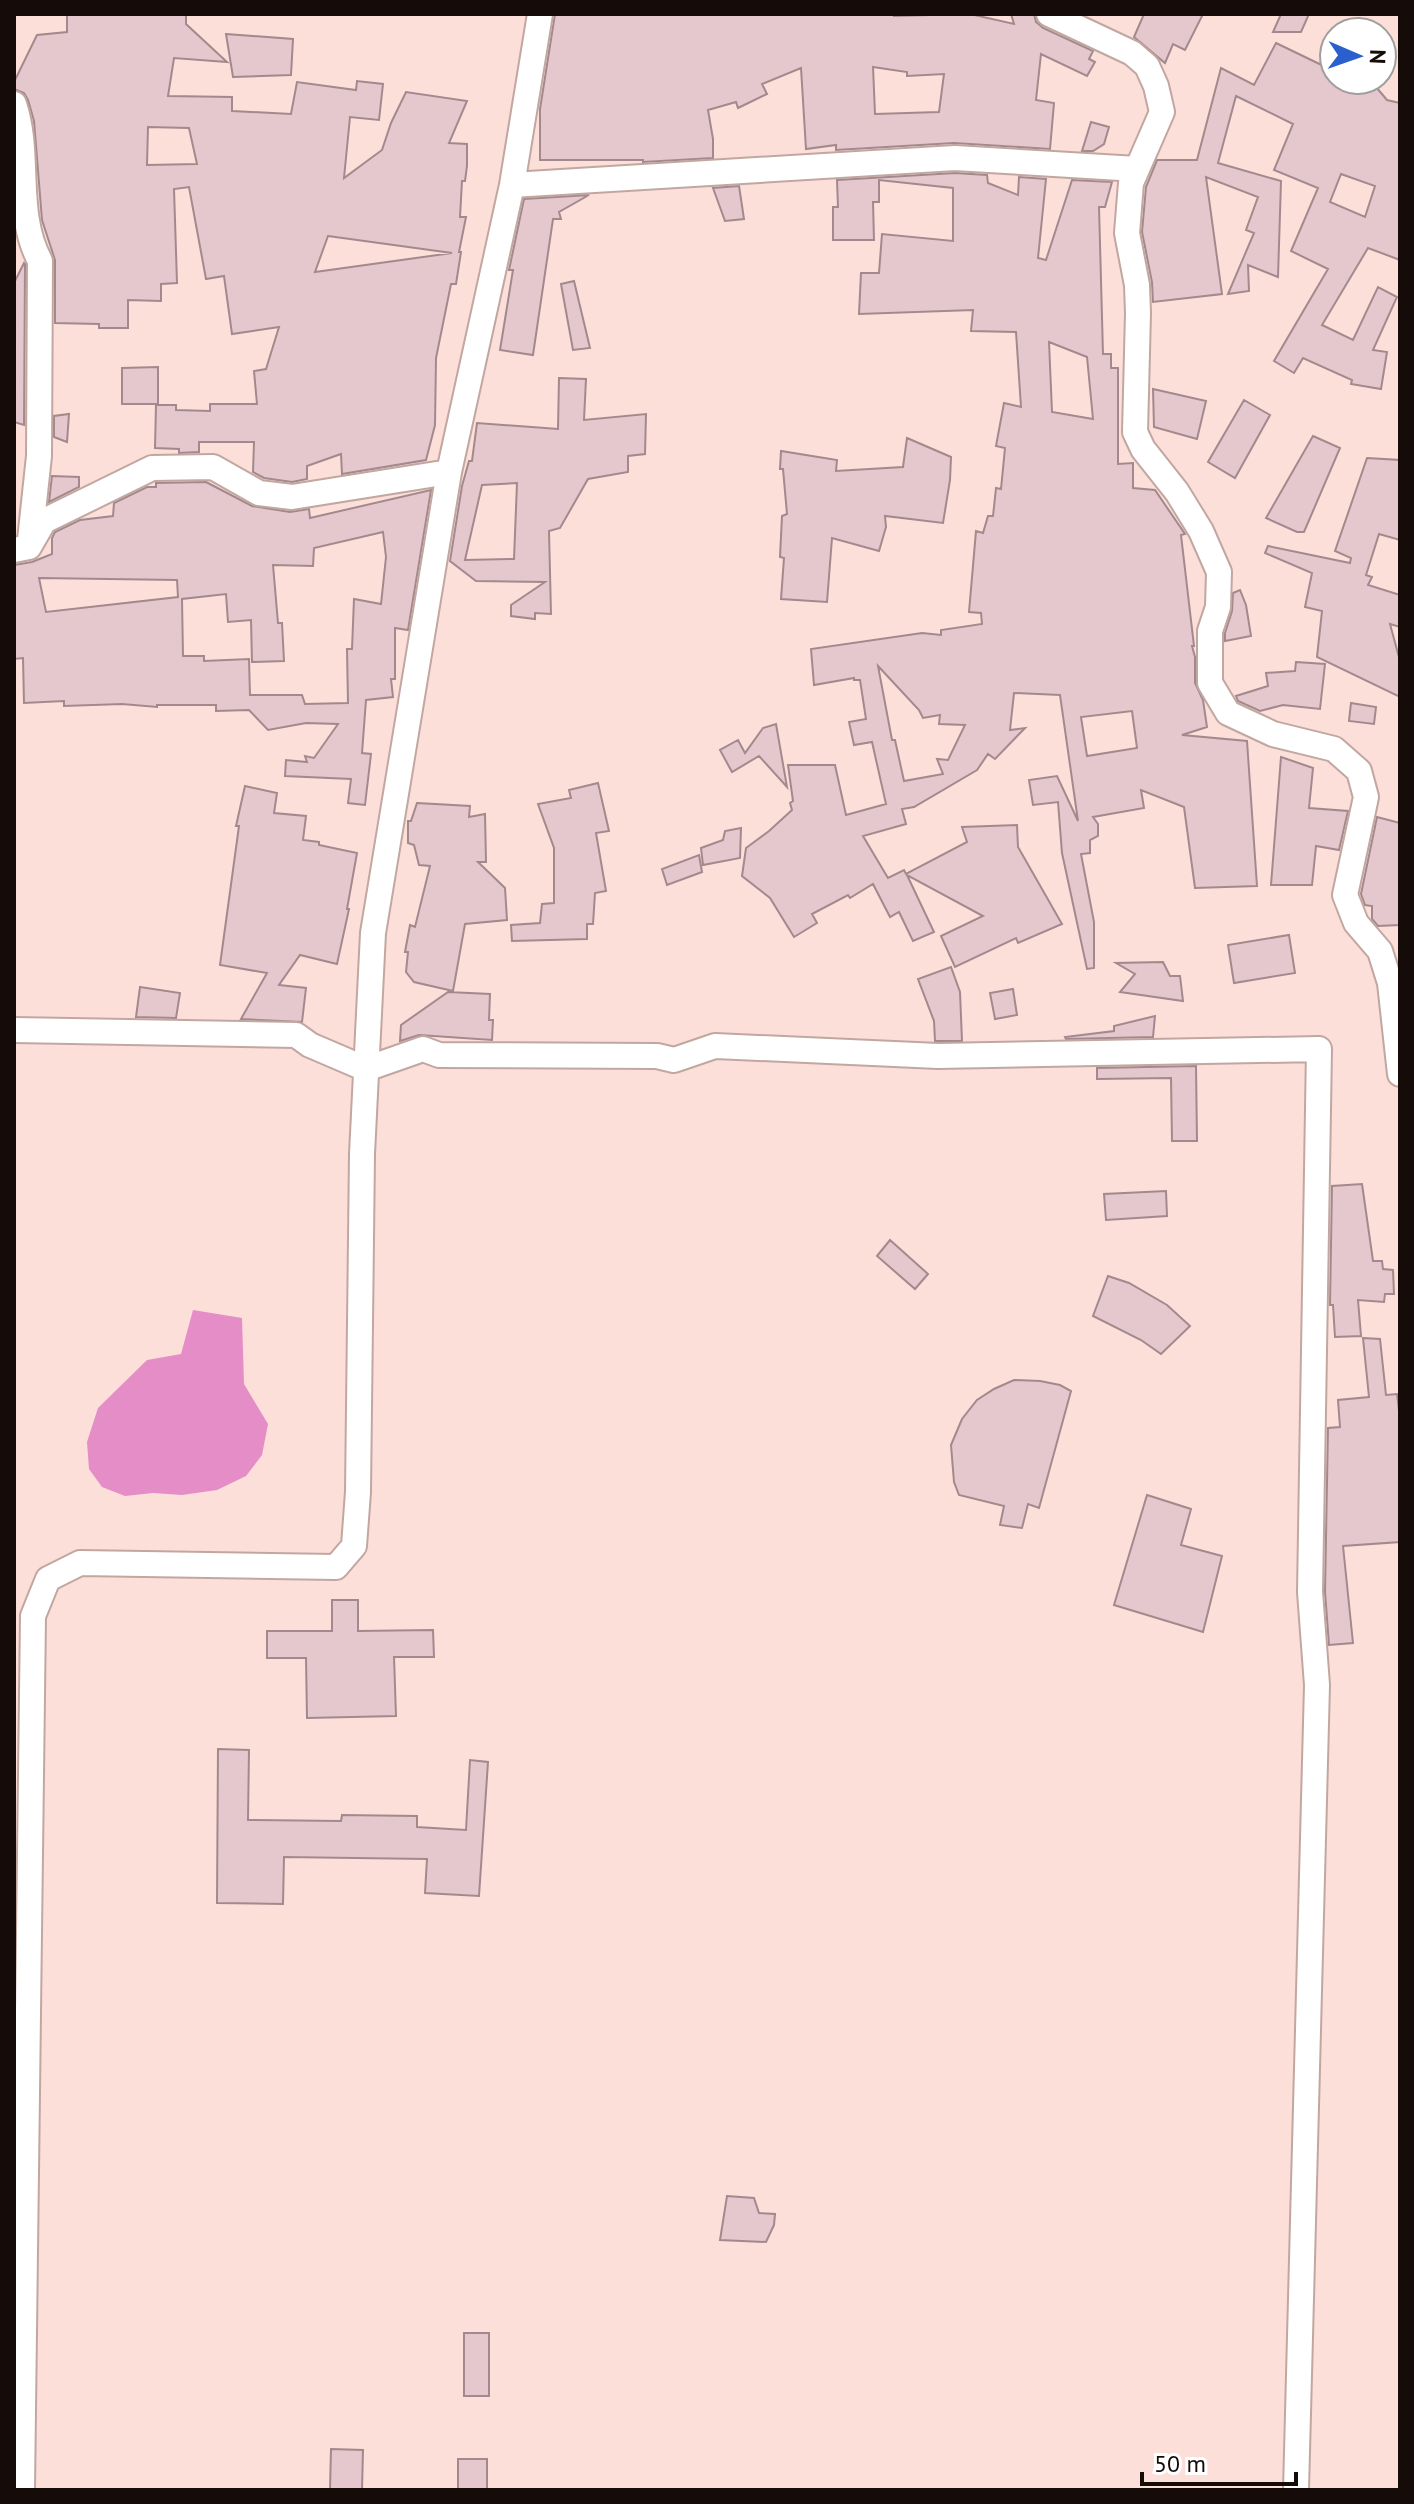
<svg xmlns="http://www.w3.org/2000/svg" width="1414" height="2504" viewBox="0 0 1414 2504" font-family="'PT Sans',sans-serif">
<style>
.water{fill:#e48dc7}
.building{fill:#e5c8cd;stroke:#a3898d;stroke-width:2;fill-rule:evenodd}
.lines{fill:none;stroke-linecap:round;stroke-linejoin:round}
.minor-casing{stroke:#c2a7a1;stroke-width:28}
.minor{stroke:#fff;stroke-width:24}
</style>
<rect width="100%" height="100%" fill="#fbdfd8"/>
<!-- water -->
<path class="water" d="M 193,1310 L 242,1318 L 244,1384 L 268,1424 L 262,1455 L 246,1476 L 217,1490 L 182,1495 L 153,1493 L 125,1496 L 102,1487 L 89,1469 L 87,1442 L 98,1408 L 147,1360 L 181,1354 Z"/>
<!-- building -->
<path class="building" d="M 67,14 L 186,14 L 186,24 L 227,62 L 174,58 L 168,96 L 232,97 L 232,111 L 291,114 L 297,82 L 356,90 L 357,81 L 383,84 L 379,120 L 350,117 L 344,178 L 382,150 L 391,123 L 406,92 L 467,101 L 449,143 L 467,144 L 467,166 L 465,181 L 462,181 L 460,217 L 466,217 L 459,252 L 461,252 L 456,284 L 451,284 L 436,358 L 435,425 L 426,460 L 342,474 L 341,454 L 307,466 L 307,479 L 292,482 L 264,478 L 253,472 L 254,442 L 199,442 L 199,452 L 179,453 L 179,449 L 155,448 L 156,405 L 176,405 L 176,410 L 210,411 L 210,404 L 257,404 L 254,371 L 266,369 L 279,327 L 232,334 L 224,276 L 206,279 L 189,187 L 174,189 L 177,283 L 161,284 L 161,301 L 128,300 L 128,328 L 99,328 L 99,324 L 55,323 L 55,260 L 42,220 L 34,121 L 28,100 L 24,93 L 14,89 L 14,82 L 37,35 L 67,32 ZM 148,127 L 189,128 L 197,164 L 147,165 ZM 328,236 L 452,253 L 315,272 Z
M 555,14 L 894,14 L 894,16 L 970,14 L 1014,24 L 1011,14 L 1034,14 L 1036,22 L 1043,28 L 1093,51 L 1089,59 L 1095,62 L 1087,76 L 1041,54 L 1036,100 L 1054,103 L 1050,149 L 954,143 L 836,150 L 836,145 L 806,149 L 801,68 L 762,84 L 767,94 L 738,108 L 736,102 L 708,110 L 713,139 L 713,158 L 643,162 L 643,160 L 540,160 L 540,109 ZM 873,67 L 907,72 L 907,76 L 944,74 L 939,112 L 875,114 Z
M 1144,14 L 1203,14 L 1185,50 L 1173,44 L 1165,63 L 1134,37 Z
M 1281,14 L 1309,14 L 1301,32 L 1273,32 Z
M 226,34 L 293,39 L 291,75 L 233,77 Z
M 1276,43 L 1334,71 L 1334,80 L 1347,80 L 1376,87 L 1387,100 L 1400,103 L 1400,260 L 1368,248 L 1322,325 L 1353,340 L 1378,287 L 1397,297 L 1373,350 L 1387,352 L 1381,389 L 1351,384 L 1352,380 L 1303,358 L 1294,373 L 1274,361 L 1328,269 L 1291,251 L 1318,188 L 1274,170 L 1293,124 L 1236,96 L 1218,163 L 1281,181 L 1278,277 L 1248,265 L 1249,291 L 1228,294 L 1254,233 L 1246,230 L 1258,197 L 1206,177 L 1222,294 L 1153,302 L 1152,282 L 1142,232 L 1146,187 L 1157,160 L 1197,160 L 1221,68 L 1254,85 ZM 1341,174 L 1375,186 L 1365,217 L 1330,202 Z
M 1091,122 L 1109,127 L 1104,144 L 1093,151 L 1082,151 Z
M 955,173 L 987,175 L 988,183 L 1018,195 L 1019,177 L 1046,179 L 1038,258 L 1046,260 L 1072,180 L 1112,182 L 1105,207 L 1099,207 L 1103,354 L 1111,354 L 1111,368 L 1118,368 L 1118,464 L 1133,463 L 1133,488 L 1155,490 L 1185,534 L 1181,535 L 1194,646 L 1192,646 L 1195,657 L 1195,683 L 1203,700 L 1207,727 L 1182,735 L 1247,741 L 1257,886 L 1195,888 L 1184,807 L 1141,790 L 1144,808 L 1093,817 L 1098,824 L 1098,836 L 1090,840 L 1090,853 L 1081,854 L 1094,922 L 1094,968 L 1087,969 L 1062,853 L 1058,802 L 1033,805 L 1029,780 L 1057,776 L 1078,821 L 1060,695 L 1014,693 L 1010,730 L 1025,728 L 995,759 L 988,754 L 977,770 L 914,807 L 902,809 L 906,824 L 863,836 L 888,878 L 904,870 L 906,874 L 967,842 L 962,827 L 1017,825 L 1018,847 L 1062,924 L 1018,943 L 1016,938 L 955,967 L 941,936 L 983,916 L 907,875 L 934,932 L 913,941 L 899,912 L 890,917 L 873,884 L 850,898 L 848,895 L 812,914 L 817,923 L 794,937 L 770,898 L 742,876 L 746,848 L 769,831 L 792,810 L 790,803 L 793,801 L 788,765 L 835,765 L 846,815 L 886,804 L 872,742 L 854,745 L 849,722 L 866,719 L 860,680 L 854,680 L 854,678 L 814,685 L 811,649 L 922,633 L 941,635 L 941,630 L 982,624 L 981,613 L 969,612 L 976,531 L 983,533 L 988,516 L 993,516 L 996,488 L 1001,489 L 1005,448 L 996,446 L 1004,403 L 1021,407 L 1016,332 L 971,331 L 973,310 L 859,314 L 861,273 L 879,273 L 882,234 L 953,241 L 953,188 L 879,180 L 879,202 L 873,202 L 874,240 L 833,240 L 833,207 L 838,207 L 837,180 ZM 1049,342 L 1087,357 L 1093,419 L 1052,412 ZM 878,666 L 919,710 L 923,718 L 940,715 L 939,724 L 965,725 L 948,760 L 937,759 L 943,774 L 904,781 L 895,740 L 892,740 ZM 1132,711 L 1137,748 L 1087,756 L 1081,717 Z
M 739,186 L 744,219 L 725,221 L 713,188 Z
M 589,195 L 559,212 L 561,219 L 553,219 L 533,355 L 500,350 L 513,270 L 509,270 L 524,199 Z
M 24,263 L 25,264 L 24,425 L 14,422 L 14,283 Z
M 574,281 L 590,348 L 573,350 L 561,284 Z
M 158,367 L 158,404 L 122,404 L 122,368 Z
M 559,378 L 586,379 L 584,420 L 646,414 L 645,454 L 628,456 L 628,472 L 588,479 L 560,528 L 549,531 L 551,614 L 535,613 L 535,619 L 511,616 L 511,605 L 545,582 L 476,581 L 450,561 L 462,486 L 469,461 L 472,461 L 477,423 L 558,429 ZM 517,483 L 514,559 L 465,560 L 482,485 Z
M 1153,389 L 1206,401 L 1197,439 L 1154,427 Z
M 1244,400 L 1270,415 L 1235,478 L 1208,462 Z
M 69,414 L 67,442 L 54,437 L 54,416 Z
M 1313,436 L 1340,448 L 1304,532 L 1297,532 L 1266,518 Z
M 907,438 L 951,457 L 950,480 L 943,523 L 885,516 L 886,527 L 879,551 L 832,538 L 827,602 L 781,599 L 784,558 L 780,557 L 782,516 L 787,514 L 783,469 L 780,469 L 781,451 L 837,460 L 836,471 L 903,467 Z
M 1367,458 L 1400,460 L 1400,540 L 1379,534 L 1366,575 L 1372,577 L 1368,585 L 1400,595 L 1400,627 L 1390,624 L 1400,661 L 1400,697 L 1317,657 L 1322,611 L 1305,607 L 1312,573 L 1265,553 L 1268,546 L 1350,563 L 1351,558 L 1335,551 Z
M 52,476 L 79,477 L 79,487 L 49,502 Z
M 206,482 L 252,506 L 290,512 L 309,509 L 310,518 L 431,490 L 408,630 L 395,628 L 395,679 L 391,679 L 393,697 L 366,700 L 362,753 L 371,754 L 365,805 L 348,803 L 351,779 L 285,776 L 286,760 L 307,762 L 305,756 L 314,758 L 338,724 L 306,723 L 268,730 L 249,710 L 216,711 L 216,705 L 157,705 L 157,707 L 122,704 L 64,706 L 64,701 L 24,703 L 23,658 L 14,659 L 14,565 L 32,562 L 52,554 L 52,538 L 55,532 L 80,520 L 113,516 L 114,503 L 147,487 L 156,487 L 156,483 ZM 383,532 L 386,557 L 381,604 L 354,599 L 352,649 L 347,649 L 348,703 L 305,704 L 302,695 L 250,695 L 249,659 L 204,661 L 204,656 L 183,656 L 182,599 L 226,594 L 228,622 L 251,620 L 252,662 L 284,661 L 282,623 L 278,623 L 273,565 L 313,566 L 314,548 ZM 39,578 L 177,580 L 178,597 L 46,612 Z
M 1240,590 L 1246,605 L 1251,636 L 1225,641 L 1225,633 L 1232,611 L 1233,593 Z
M 1296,662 L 1325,664 L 1320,709 L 1283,705 L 1260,711 L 1238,701 L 1236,696 L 1268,686 L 1266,673 L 1295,671 Z
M 1351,703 L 1376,707 L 1374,724 L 1349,721 Z
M 776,724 L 787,787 L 759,756 L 732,772 L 720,750 L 738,740 L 745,753 L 763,728 Z
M 1281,757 L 1313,768 L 1309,808 L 1348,811 L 1339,850 L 1316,846 L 1312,885 L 1271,885 Z
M 598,783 L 609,831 L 596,833 L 606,891 L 595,893 L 593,924 L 587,924 L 587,939 L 512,941 L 511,925 L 540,923 L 542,904 L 554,903 L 554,848 L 538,804 L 571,798 L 569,790 Z
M 245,786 L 277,793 L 274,813 L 306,816 L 303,840 L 319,842 L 319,845 L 357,853 L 347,909 L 349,909 L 337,964 L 300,955 L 279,985 L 306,988 L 302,1022 L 241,1019 L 267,973 L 220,965 L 239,826 L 236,826 Z
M 417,803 L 470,806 L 469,817 L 485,814 L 486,862 L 478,862 L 505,888 L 507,920 L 465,924 L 453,991 L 414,982 L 406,972 L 408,952 L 405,952 L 410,925 L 415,927 L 430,866 L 419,865 L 414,845 L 408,843 L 408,821 L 411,821 Z
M 1377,817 L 1400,823 L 1400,925 L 1378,926 L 1372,919 L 1372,906 L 1365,905 L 1361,894 Z
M 741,828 L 740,858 L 703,865 L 701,848 L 723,840 L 725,831 Z
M 699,855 L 702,872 L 667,885 L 662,869 Z
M 1289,935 L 1295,973 L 1234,983 L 1228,945 Z
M 1163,962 L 1170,976 L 1180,976 L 1183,1001 L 1120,992 L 1135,974 L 1116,963 Z
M 951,967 L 960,992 L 962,1041 L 935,1041 L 934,1021 L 918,979 Z
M 140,987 L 180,993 L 176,1018 L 136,1017 Z
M 1013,989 L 1017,1015 L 995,1019 L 990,993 Z
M 448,992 L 490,994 L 489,1020 L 493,1020 L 492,1040 L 419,1035 L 400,1041 L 401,1025 Z
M 1155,1016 L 1153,1037 L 1066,1039 L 1065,1037 L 1114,1031 L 1114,1026 Z
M 1196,1066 L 1197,1141 L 1172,1141 L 1171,1078 L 1097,1079 L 1097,1068 Z
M 1362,1184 L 1373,1261 L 1382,1261 L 1383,1269 L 1393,1270 L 1394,1294 L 1385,1294 L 1384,1302 L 1358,1300 L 1361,1336 L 1335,1337 L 1333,1305 L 1330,1305 L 1332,1186 Z
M 1166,1191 L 1167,1216 L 1106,1220 L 1104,1194 Z
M 890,1240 L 928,1274 L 915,1289 L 877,1256 Z
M 1108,1276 L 1129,1283 L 1167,1305 L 1190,1326 L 1161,1354 L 1141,1340 L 1093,1316 Z
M 1363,1338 L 1380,1339 L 1386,1395 L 1397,1394 L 1400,1419 L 1400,1542 L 1343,1546 L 1353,1643 L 1329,1645 L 1325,1592 L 1328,1428 L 1340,1427 L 1338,1400 L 1369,1397 Z
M 1014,1380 L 1040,1381 L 1060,1385 L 1071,1391 L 1039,1508 L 1028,1504 L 1022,1528 L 1000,1525 L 1004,1506 L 959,1495 L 954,1482 L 951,1445 L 962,1419 L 977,1400 L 994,1389 Z
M 1147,1495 L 1191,1509 L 1181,1545 L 1222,1556 L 1203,1632 L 1114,1605 Z
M 332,1600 L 358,1600 L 358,1631 L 433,1630 L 434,1657 L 394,1657 L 396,1716 L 307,1718 L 306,1658 L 267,1658 L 267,1631 L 332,1631 Z
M 218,1749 L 249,1750 L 248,1820 L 341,1821 L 342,1815 L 417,1816 L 417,1827 L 466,1830 L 470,1760 L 488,1762 L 479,1896 L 425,1893 L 427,1859 L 284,1857 L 283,1904 L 217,1903 Z
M 727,2196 L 754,2198 L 759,2213 L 775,2214 L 774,2225 L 766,2242 L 720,2240 Z
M 464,2333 L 489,2333 L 489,2396 L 464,2396 Z
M 331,2449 L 363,2450 L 362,2490 L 330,2490 Z
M 458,2459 L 487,2459 L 487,2490 L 458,2490 Z"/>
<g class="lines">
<defs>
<path id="minor" d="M 1049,14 L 1132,53 L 1147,66 L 1156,86 L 1162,112 L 1131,183 L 1127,233 L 1137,285 L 1138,313 L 1135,432 L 1143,449 L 1177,492 L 1201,531 L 1219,572 L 1218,607 L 1210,631 L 1210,683 L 1228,713 L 1273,734 L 1334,749 L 1359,771 L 1366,797 L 1345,895 L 1356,923 L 1380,951 L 1390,983 L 1400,1074
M 14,104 C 31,154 14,213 40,261 L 39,456 L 30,540
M 512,185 L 955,158 L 1137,169
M 14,550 L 29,547 L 44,521 L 152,468 L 213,467 L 259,493 L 292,497 L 449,472
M 14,1030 L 296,1035 L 310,1045 L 366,1069 L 423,1049 L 439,1055 L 657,1056 L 674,1060 L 715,1046 L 938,1056 L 1319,1049 L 1310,1592 L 1317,1685 L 1296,2490
M 22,2490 L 33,1616 L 48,1579 L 80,1563 L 336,1567 L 354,1546 L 358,1492 L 362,1154 L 373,933 L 449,472 L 512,185 L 540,14"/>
</defs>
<!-- minor casing -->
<use href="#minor" class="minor-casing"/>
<!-- minor -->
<use href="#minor" class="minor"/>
</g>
<!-- border -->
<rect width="1414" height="2504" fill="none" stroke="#150c0a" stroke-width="32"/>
<!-- north arrow -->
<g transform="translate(1358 56) rotate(92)"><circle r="38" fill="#ffffff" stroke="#a19e9d" stroke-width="2"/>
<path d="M0-6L14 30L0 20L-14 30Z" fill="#2a60ce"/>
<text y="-12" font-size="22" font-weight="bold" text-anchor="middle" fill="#150c0a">N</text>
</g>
<!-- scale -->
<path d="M1142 2472v12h154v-12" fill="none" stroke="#150c0a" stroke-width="4"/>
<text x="1154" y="2472" font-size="24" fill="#150c0a" stroke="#ffffff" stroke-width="6" paint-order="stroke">50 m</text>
</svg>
